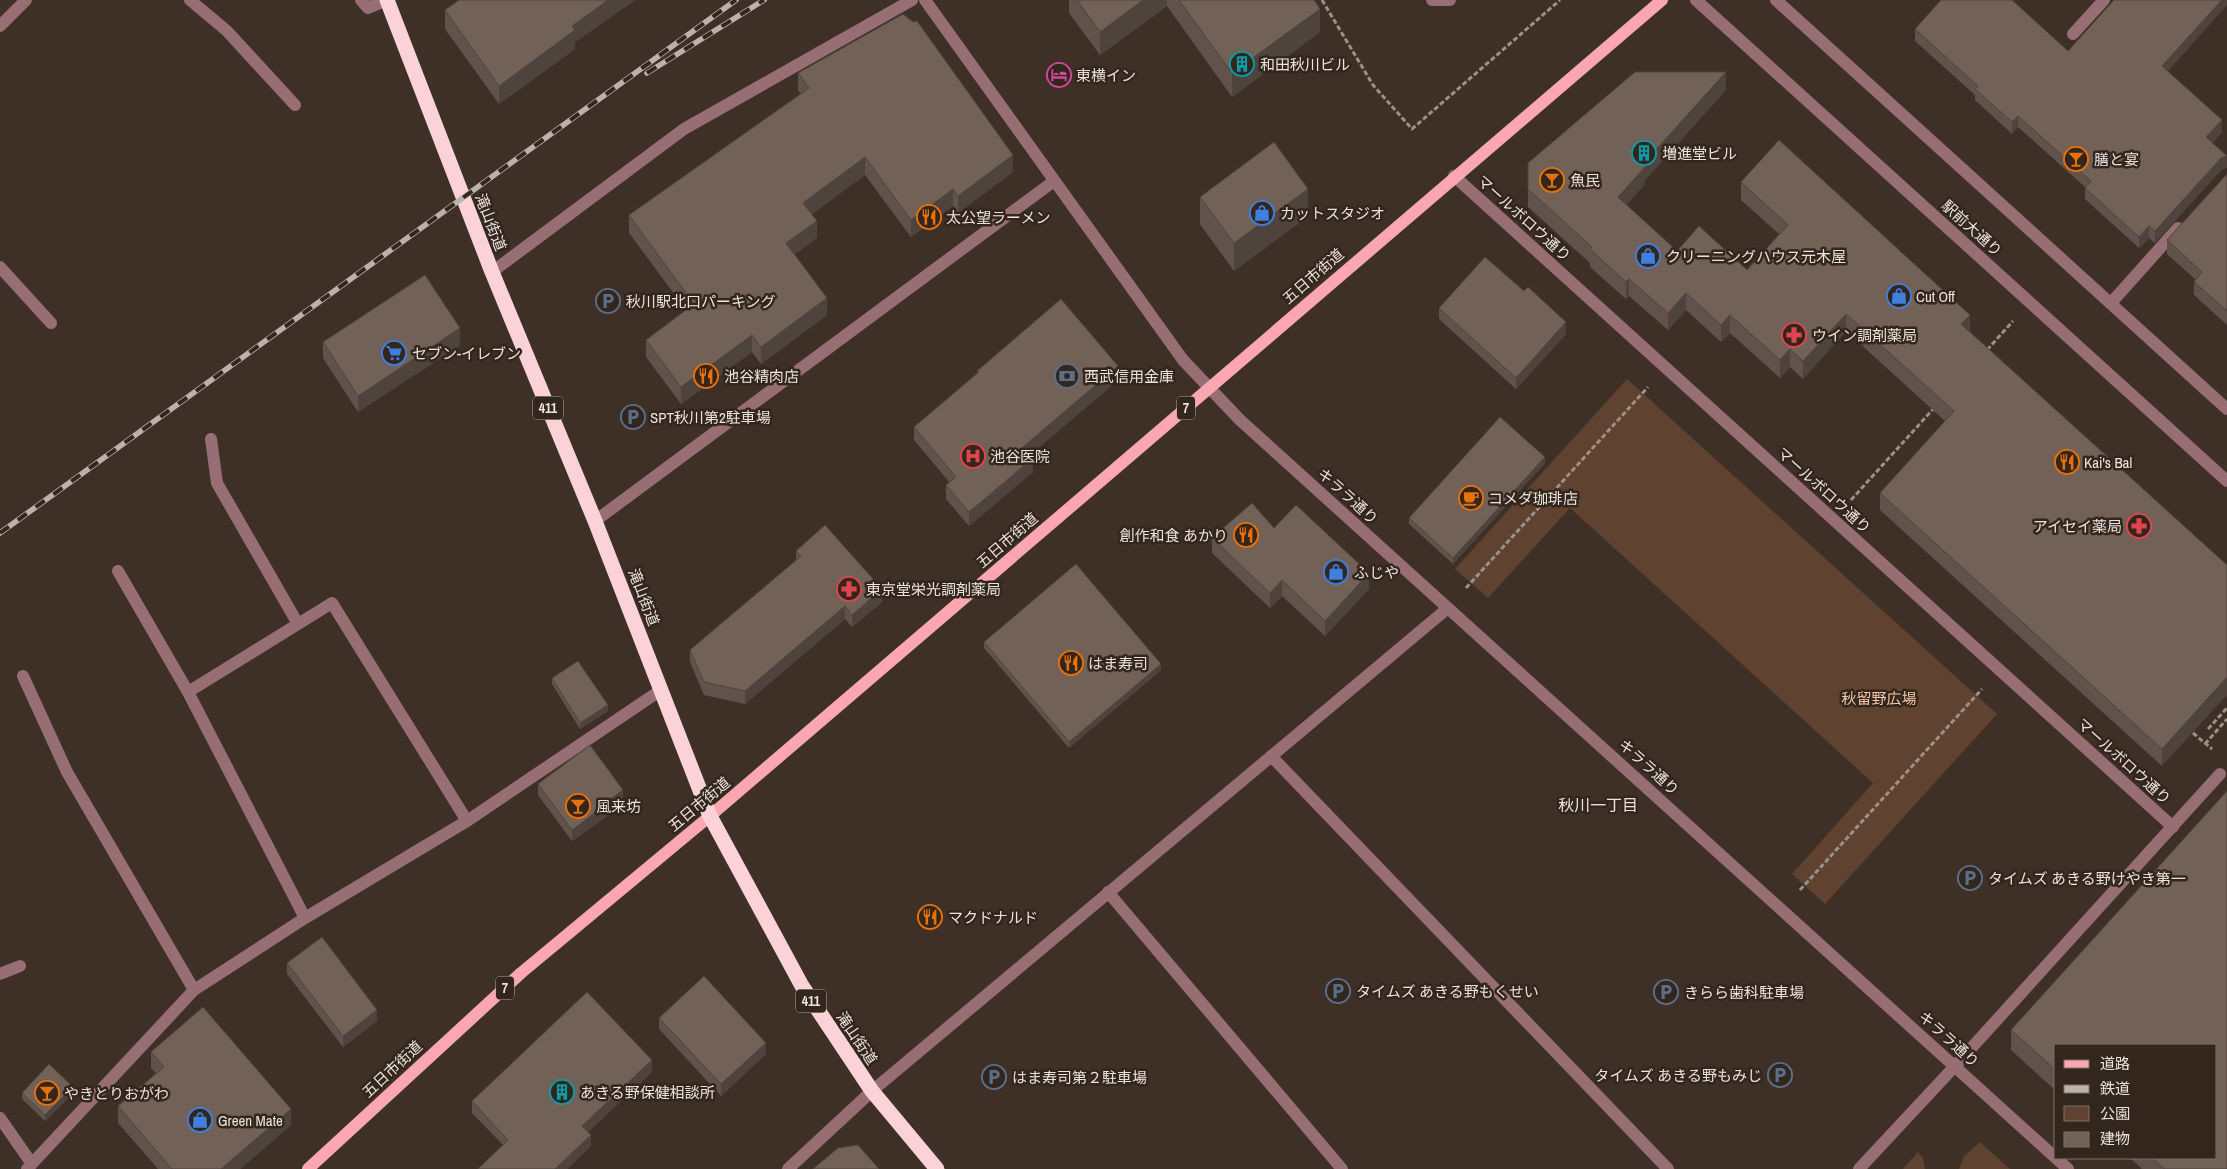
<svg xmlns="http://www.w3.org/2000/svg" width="2227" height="1169" viewBox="0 0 2227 1169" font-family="'Archivo Narrow','Noto Sans JP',sans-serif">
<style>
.green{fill:#5f422f}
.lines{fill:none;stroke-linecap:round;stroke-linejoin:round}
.path{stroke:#9c9089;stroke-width:3;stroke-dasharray:5 2.5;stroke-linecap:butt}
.minor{stroke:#976e73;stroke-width:12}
.major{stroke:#faa7b2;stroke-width:12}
.highway{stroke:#fbd2d7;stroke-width:15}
.rail-casing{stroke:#bcb1ab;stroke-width:5.5}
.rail{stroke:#33261d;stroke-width:4;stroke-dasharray:11;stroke-linecap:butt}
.wall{fill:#61534b}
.shaded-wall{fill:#4f443d}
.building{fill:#716157;stroke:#4f443d}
.labels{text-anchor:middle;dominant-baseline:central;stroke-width:5;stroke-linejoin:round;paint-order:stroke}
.shield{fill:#33261d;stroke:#b4aaa3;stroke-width:1}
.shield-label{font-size:14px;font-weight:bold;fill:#ece2dd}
.poi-label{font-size:15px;fill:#ece2dd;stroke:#33261d;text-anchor:start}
.street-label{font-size:15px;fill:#ece2dd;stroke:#33261d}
.park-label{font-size:15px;fill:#f7c7a9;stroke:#33261d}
.neighbourhood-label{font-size:16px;fill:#ece2dd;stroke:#33261d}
</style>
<rect width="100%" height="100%" fill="#3e3027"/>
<!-- green -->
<path class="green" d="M 1627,379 L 1997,714 L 1825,904 L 1792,874 L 1873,783 L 1570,508 L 1488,598 L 1455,569 Z
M 1980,1142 L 2010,1169 L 1959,1169 L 1964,1156 Z
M 1918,1152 L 1923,1158 L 1925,1169 L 1903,1169 Z"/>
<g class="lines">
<!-- path -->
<path class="path" d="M 1322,0 L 1373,85 L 1412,129 L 1560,0
M 1987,350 L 2013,321
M 1851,500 L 1935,407
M 1466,588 L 1648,387
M 2208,729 L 2227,708
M 2193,733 L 2212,749
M 2205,744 L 2227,719
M 1800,890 L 1982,689"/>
<!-- minor -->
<path class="minor" d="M 190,0 L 227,31 L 295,105
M 361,0 L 368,8 L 387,0
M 925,0 L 1183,360 L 1240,420 L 2068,1169
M 1432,0 L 1450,0
M 1696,0 L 2227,481
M 1776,0 L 2227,409
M 0,26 L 26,0
M 2073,34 L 2104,0
M 1454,176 L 2173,827
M 0,267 L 51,323
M 492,272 L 684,129 L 912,0
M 2111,303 L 2178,228
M 211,439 L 217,483 L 298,624
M 595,521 L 1054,181
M 118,571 L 188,692 L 305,918
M 23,676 L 67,772 L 194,990
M 188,692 L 332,603 L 467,821
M 1271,756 L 1668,1169
M 1108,892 L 1342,1169
M 0,974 L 20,966
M 0,1118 L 32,1164
M 27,1169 L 194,990 L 305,918 L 467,821 L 661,690
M 788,1169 L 872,1091 L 1448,608
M 1859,1169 L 1955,1066 L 2220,774"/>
<!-- major -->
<path class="major" d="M 308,1169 L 521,973 L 710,816 L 1662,0"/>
<!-- highway -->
<path class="highway" d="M 387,0 L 492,272 L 595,521 L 710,816 L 802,986 L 872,1091 L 937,1169"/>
<defs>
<path id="rail" d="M 647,73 L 764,0
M 0,533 L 736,0"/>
</defs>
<!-- rail casing -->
<use href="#rail" class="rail-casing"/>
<!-- rail -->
<use href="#rail" class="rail"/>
</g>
<!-- wall -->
<path class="wall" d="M 459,0 L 635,0 L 575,42 L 575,49 L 499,104 L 445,29 L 445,10 Z
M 1069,0 L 1314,0 L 1320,32 L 1232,97 L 1167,6 L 1100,55 L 1069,13 Z
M 1915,29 L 2068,51 L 2168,71 L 2222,132 L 2212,143 L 2227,167 L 2221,170 L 2155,243 L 2149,238 L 2139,248 L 2085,199 L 2085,187 L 2018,127 L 2012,134 L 1975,100 L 1975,95 L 1915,41 Z
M 798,73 L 1013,172 L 958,213 L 953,206 L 911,237 L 865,175 L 812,214 L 817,238 L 795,254 L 827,315 L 761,364 L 752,352 L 681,404 L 646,357 L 646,340 L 686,310 L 629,233 L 629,215 L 801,94 L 798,90 Z
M 1726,90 L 1645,180 L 1645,184 L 1626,205 L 1677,251 L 1747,270 L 1779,234 L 1741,200 L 1741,182 L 1970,332 L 2227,565 L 2162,766 L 1880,510 L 1880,493 L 1945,421 L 1846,331 L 1803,379 L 1790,367 L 1780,378 L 1730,333 L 1721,342 L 1686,310 L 1668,330 L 1629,296 L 1626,299 L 1590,267 L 1590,263 L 1528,207 L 1528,163 Z
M 2227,174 L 2227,325 L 2194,295 L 2194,282 L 2196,280 L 2167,254 L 2167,240 Z
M 1200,197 L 1308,216 L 1234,271 L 1200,224 Z
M 1439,308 L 1566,334 L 1516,389 L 1439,319 Z
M 323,342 L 460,345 L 358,412 L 323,358 Z
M 977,371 L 1118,380 L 1030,455 L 1033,472 L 969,526 L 946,499 L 946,485 L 950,483 L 914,440 L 914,427 L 977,373 Z
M 1545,463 L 1453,564 L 1409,524 L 1409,518 Z
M 1274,528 L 1369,589 L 1325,636 L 1282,596 L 1270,608 L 1212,553 L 1212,538 Z
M 796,551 L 882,602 L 852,627 L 845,619 L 745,704 L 704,695 L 690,662 L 690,650 L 796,561 Z
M 984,642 L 1161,670 L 1069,748 L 984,648 Z
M 552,678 L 608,711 L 580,729 L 552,684 Z
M 538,784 L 623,801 L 610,810 L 610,814 L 572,841 L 538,795 Z
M 2227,791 L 2227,1169 L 2142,1169 L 2130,1158 L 2216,1158 L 2216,1045 L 2056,1045 L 2056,1091 L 2011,1050 L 2011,1030 Z
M 287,963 L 377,1021 L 343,1047 L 287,974 Z
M 659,1018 L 766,1054 L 721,1096 L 659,1029 Z
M 151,1052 L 291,1125 L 240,1169 L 158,1169 L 118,1123 L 118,1106 L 156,1073 L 151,1068 Z
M 652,1072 L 588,1132 L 591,1146 L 567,1169 L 478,1169 L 503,1145 L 472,1113 L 472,1101 Z
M 22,1093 L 73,1093 L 45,1121 L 22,1099 Z"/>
<!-- shaded-wall -->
<path class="shaded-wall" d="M 608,0 L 635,0 L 575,42 L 575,49 L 499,104 L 499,86 L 572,26 Z
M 1143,0 L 1167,0 L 1167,6 L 1100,55 L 1100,32 Z
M 2222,0 L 2227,0 L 2227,5 L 2162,78 L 2162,66 Z
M 1320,9 L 1320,32 L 1232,97 L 1232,73 Z
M 1726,72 L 1726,90 L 1645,180 L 1645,184 L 1618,215 L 1618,197 L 1643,164 Z
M 2018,116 L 2018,127 L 2012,134 L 2012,122 Z
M 2222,120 L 2222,132 L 2206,149 L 2206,137 Z
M 1013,155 L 1013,172 L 958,213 L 958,196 Z
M 2227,156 L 2227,167 L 2221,170 L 2155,243 L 2155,231 L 2221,158 Z
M 865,157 L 865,175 L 803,221 L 803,203 Z
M 953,189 L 953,206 L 911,237 L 911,220 Z
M 1308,189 L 1308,216 L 1234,271 L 1234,243 Z
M 817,221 L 817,238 L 786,261 L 786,243 Z
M 2149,226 L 2149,238 L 2139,248 L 2139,237 Z
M 1629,279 L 1629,296 L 1626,299 L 1626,282 Z
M 1686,293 L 1686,310 L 1668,330 L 1668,313 Z
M 827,298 L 827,315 L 761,364 L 761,347 Z
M 1846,314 L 1846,331 L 1803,379 L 1803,361 Z
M 1730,315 L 1730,333 L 1721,342 L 1721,325 Z
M 1970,315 L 1970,332 L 1961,324 Z
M 1566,322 L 1566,334 L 1516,389 L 1516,378 Z
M 460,328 L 460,345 L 358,412 L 358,396 Z
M 752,335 L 752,352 L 681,404 L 681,387 Z
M 1790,349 L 1790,367 L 1780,378 L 1780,360 Z
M 1118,366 L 1118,380 L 1023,461 L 1023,447 Z
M 1545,457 L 1545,463 L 1453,564 L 1453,558 Z
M 1033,458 L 1033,472 L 969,526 L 969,512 Z
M 1369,573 L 1369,589 L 1325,636 L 1325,621 Z
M 1282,580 L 1282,596 L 1270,608 L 1270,593 Z
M 882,589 L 882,602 L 852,627 L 852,615 Z
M 845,606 L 845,619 L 745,704 L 745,691 Z
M 1161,664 L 1161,670 L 1069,748 L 1069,742 Z
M 2227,677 L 2227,695 L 2162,766 L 2162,749 Z
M 608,705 L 608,711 L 580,729 L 580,723 Z
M 623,790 L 623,801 L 610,810 L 610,814 L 572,841 L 572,830 Z
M 377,1010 L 377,1021 L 343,1047 L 343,1036 Z
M 766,1043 L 766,1054 L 721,1096 L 721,1084 Z
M 652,1060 L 652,1072 L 582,1137 L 582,1126 Z
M 73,1087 L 73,1093 L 45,1121 L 45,1115 Z
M 291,1109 L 291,1125 L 240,1169 L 221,1169 Z
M 591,1135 L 591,1146 L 567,1169 L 555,1169 Z"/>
<!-- building -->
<path class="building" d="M 459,0 L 608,0 L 572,26 L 575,30 L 499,86 L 445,10 Z
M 1077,0 L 1143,0 L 1100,32 Z
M 1179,0 L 1314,0 L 1320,9 L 1232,73 Z
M 1941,0 L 2012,0 L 2068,51 L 2114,0 L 2222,0 L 2162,66 L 2222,120 L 2206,137 L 2227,156 L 2221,158 L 2155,231 L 2149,226 L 2139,237 L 2085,188 L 2091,181 L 2018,116 L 2012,122 L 1975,89 L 1978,86 L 1915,29 Z
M 903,14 L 913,22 L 917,21 L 1013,155 L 958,196 L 953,189 L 911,220 L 865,157 L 803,203 L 817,221 L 786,243 L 827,298 L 761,347 L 752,335 L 681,387 L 646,340 L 694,304 L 629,215 L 809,88 L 798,73 Z
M 1635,72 L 1726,72 L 1643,164 L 1645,167 L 1618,197 L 1677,251 L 1699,226 L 1747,270 L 1788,225 L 1741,182 L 1779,140 L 1970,315 L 1961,324 L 2227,565 L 2227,677 L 2162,749 L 1880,493 L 1954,411 L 1846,314 L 1803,361 L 1790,349 L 1780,360 L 1730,315 L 1721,325 L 1686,293 L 1668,313 L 1629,279 L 1626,282 L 1590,249 L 1592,247 L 1528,189 L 1528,163 Z
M 1274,142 L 1308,189 L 1234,243 L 1200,197 Z
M 2227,174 L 2227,311 L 2194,282 L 2202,272 L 2167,240 Z
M 1485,257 L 1524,291 L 1528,287 L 1566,322 L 1516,378 L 1439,308 Z
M 425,275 L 460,328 L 358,396 L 323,342 Z
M 1061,299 L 1118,366 L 1023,447 L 1033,458 L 969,512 L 946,485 L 956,477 L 914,427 L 979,372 L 977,371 Z
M 1500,417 L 1545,457 L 1453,558 L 1409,518 Z
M 1252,503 L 1274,528 L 1296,505 L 1369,573 L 1325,621 L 1282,580 L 1270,593 L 1212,538 Z
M 825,525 L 882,589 L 852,615 L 845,606 L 745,691 L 704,682 L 690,650 L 801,556 L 796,551 Z
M 1076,564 L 1161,664 L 1069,742 L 984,642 Z
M 578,661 L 608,705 L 580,723 L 552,678 Z
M 590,745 L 623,790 L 609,800 L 610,802 L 572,830 L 538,784 Z
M 2227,791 L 2227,1169 L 2165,1169 L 2152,1158 L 2216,1158 L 2216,1045 L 2056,1045 L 2056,1070 L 2011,1030 Z
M 322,937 L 377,1010 L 343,1036 L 287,963 Z
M 704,976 L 766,1043 L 721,1084 L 659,1018 Z
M 587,992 L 652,1060 L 582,1126 L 591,1135 L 555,1169 L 478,1169 L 508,1140 L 472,1101 Z
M 203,1007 L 291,1109 L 221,1169 L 172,1169 L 118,1106 L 164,1067 L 151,1052 Z
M 49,1064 L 73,1087 L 45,1115 L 22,1093 Z
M 858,1145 L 879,1169 L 813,1169 L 838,1148 Z"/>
<!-- icons -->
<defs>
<symbol id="building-ring" viewBox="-11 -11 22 22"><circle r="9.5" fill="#33261d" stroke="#0f9aa8" stroke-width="1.5"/><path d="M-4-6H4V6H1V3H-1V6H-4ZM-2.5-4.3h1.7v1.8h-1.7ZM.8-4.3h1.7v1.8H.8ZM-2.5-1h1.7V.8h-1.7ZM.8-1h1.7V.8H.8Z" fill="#0f9aa8"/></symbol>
<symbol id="hotel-ring" viewBox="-11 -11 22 22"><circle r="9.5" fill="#33261d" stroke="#d1479c" stroke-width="1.5"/><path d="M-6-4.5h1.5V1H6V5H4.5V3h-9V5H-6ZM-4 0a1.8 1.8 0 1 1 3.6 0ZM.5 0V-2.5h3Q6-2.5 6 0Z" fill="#d1479c"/></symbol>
<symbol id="bar-ring" viewBox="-11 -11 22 22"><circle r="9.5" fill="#33261d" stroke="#e8710a" stroke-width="1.5"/><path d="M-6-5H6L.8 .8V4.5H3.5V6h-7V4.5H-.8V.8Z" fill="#e8710a"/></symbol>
<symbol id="shop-ring" viewBox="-11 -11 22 22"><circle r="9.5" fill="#33261d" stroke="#3f7fe0" stroke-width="1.5"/><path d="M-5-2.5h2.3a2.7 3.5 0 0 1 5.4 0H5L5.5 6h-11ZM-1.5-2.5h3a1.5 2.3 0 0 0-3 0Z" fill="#3f7fe0"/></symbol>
<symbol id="restaurant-ring" viewBox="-11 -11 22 22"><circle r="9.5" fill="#33261d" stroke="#e8710a" stroke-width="1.5"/><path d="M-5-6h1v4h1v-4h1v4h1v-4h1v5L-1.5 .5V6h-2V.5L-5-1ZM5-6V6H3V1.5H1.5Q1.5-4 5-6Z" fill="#e8710a"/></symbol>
<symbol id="parking-ring" viewBox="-11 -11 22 22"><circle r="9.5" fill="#33261d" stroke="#5c6f8a" stroke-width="1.5"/><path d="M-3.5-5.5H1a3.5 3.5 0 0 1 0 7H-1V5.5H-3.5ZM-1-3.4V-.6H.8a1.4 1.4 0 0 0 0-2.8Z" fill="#5c6f8a"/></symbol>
<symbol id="pharmacy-ring" viewBox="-11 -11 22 22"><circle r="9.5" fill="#33261d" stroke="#e0444e" stroke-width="1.5"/><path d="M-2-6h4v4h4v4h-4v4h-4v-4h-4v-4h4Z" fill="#e0444e"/></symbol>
<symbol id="supermarket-ring" viewBox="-11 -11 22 22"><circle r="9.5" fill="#33261d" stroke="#3f7fe0" stroke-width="1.5"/><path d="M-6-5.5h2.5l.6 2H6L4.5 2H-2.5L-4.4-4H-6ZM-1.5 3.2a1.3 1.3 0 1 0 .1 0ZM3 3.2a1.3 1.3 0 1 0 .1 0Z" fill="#3f7fe0"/></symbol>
<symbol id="bank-ring" viewBox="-11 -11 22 22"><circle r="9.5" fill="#33261d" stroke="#5c6f8a" stroke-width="1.5"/><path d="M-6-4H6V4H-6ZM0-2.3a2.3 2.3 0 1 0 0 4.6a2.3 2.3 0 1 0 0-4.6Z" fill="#5c6f8a"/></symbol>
<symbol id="hospital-ring" viewBox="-11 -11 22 22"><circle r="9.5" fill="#33261d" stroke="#e0444e" stroke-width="1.5"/><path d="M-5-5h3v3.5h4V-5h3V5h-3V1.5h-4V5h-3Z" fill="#e0444e"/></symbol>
<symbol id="cafe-ring" viewBox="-11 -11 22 22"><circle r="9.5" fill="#33261d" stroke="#e8710a" stroke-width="1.5"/><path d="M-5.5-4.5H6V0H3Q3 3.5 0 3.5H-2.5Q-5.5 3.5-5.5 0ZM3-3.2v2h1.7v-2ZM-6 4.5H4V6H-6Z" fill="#e8710a"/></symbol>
</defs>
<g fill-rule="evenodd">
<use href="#building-ring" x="1228" y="50" width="28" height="28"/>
<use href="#hotel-ring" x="1045" y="61" width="28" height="28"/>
<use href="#building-ring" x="1630" y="139" width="28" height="28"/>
<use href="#bar-ring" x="2062" y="145" width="28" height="28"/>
<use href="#bar-ring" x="1538" y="166" width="28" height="28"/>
<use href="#shop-ring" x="1248" y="199" width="28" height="28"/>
<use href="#restaurant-ring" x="915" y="203" width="28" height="28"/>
<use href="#shop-ring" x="1634" y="242" width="28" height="28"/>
<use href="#shop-ring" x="1885" y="282" width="28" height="28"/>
<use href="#parking-ring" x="594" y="287" width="28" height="28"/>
<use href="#pharmacy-ring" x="1780" y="321" width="28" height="28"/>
<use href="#supermarket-ring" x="380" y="339" width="28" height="28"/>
<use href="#restaurant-ring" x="692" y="362" width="28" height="28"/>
<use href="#bank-ring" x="1053" y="362" width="28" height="28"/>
<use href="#parking-ring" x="619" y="403" width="28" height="28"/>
<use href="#hospital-ring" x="959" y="442" width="28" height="28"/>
<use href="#restaurant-ring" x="2053" y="448" width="28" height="28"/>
<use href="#cafe-ring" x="1457" y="484" width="28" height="28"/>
<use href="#pharmacy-ring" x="2125" y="512" width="28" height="28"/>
<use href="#restaurant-ring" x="1232" y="521" width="28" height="28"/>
<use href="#shop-ring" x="1322" y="558" width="28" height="28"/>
<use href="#pharmacy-ring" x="835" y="575" width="28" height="28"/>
<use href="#restaurant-ring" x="1057" y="649" width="28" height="28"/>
<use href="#bar-ring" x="564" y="792" width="28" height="28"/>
<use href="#parking-ring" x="1956" y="864" width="28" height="28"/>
<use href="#restaurant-ring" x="916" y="903" width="28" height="28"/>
<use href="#parking-ring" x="1324" y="977" width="28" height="28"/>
<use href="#parking-ring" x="1652" y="978" width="28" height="28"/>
<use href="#parking-ring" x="1766" y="1061" width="28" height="28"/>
<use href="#parking-ring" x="980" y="1063" width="28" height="28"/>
<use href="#building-ring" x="548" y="1078" width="28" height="28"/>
<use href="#bar-ring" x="33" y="1079" width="28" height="28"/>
<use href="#shop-ring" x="186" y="1106" width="28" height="28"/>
</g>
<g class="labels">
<!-- shield labels -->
<g class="shield">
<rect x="533" y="396.5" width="30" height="23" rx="4"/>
<rect x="1177" y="396.5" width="18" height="23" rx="4"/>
<rect x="496" y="976.5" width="18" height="23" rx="4"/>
<rect x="796" y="989.5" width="30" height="23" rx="4"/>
</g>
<g class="shield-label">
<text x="548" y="408">411</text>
<text x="1186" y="408">7</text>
<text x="505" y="988">7</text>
<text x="811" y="1001">411</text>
</g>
<!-- poi labels -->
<g class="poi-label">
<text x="1260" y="64">和田秋川ビル</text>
<text x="1076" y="75">東横イン</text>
<text x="1662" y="153">増進堂ビル</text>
<text x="2094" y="159">膳と宴</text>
<text x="1570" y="180">魚民</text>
<text x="1280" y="213">カットスタジオ</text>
<text x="946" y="217">太公望ラーメン</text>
<text x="1666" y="256">クリーニングハウス元木屋</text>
<text x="1916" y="296">Cut Off</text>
<text x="626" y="301">秋川駅北口パーキング</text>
<text x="1812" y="335">ウイン調剤薬局</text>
<text x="412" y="353">セブン-イレブン</text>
<text x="724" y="376">池谷精肉店</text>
<text x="1084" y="376">西武信用金庫</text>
<text x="650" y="417">SPT秋川第2駐車場</text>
<text x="990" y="456">池谷医院</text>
<text x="2084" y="462">Kai's Bal</text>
<text x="1488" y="498">コメダ珈琲店</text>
<text x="2122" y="526" text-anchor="end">アイセイ薬局</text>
<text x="1228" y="535" text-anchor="end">創作和食 あかり</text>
<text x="1354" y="572">ふじや</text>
<text x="866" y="589">東京堂栄光調剤薬局</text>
<text x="1088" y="663">はま寿司</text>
<text x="596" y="806">風来坊</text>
<text x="1988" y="878">タイムズ あきる野けやき第一</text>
<text x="948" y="917">マクドナルド</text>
<text x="1356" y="991">タイムズ あきる野もくせい</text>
<text x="1684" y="992">きらら歯科駐車場</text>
<text x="1762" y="1075" text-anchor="end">タイムズ あきる野もみじ</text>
<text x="1012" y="1077">はま寿司第２駐車場</text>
<text x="580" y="1092">あきる野保健相談所</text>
<text x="64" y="1093">やきとりおがわ</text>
<text x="218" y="1120">Green Mate</text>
</g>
<!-- street labels -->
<g class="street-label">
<text transform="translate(1524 218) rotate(42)">マールボロウ通り</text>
<text transform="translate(491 222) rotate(69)">滝山街道</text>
<text transform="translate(1972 228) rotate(42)">駅前大通り</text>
<text transform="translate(1313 276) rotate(-41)">五日市街道</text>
<text transform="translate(1824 490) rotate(42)">マールボロウ通り</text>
<text transform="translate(1348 496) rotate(42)">キララ通り</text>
<text transform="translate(1007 540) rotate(-41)">五日市街道</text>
<text transform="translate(644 597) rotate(69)">滝山街道</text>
<text transform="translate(2124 761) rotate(42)">マールボロウ通り</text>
<text transform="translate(1649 767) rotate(42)">キララ通り</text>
<text transform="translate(699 804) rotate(-40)">五日市街道</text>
<text transform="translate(857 1038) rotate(56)">滝山街道</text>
<text transform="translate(1949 1039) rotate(42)">キララ通り</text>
<text transform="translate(392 1069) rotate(-43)">五日市街道</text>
</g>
<!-- park labels -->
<g class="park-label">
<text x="1879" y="698">秋留野広場</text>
</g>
<!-- neighbourhood labels -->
<g class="neighbourhood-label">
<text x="1598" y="805">秋川一丁目</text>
</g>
</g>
<!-- legend -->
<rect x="2054" y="1044" width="162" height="115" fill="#33261d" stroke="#7d716a"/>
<rect x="2064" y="1060" width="25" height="8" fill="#faa7b2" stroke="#7d716a"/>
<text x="2100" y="1069" font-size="15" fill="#ece2dd">道路</text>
<rect x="2064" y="1085" width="25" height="8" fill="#bcb1ab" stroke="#7d716a"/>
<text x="2100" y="1094" font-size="15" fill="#ece2dd">鉄道</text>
<rect x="2064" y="1106" width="25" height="15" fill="#5f422f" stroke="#7d716a"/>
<text x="2100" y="1119" font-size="15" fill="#ece2dd">公園</text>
<rect x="2064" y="1132" width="25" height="15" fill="#716157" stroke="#7d716a"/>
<text x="2100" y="1144" font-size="15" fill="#ece2dd">建物</text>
</svg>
